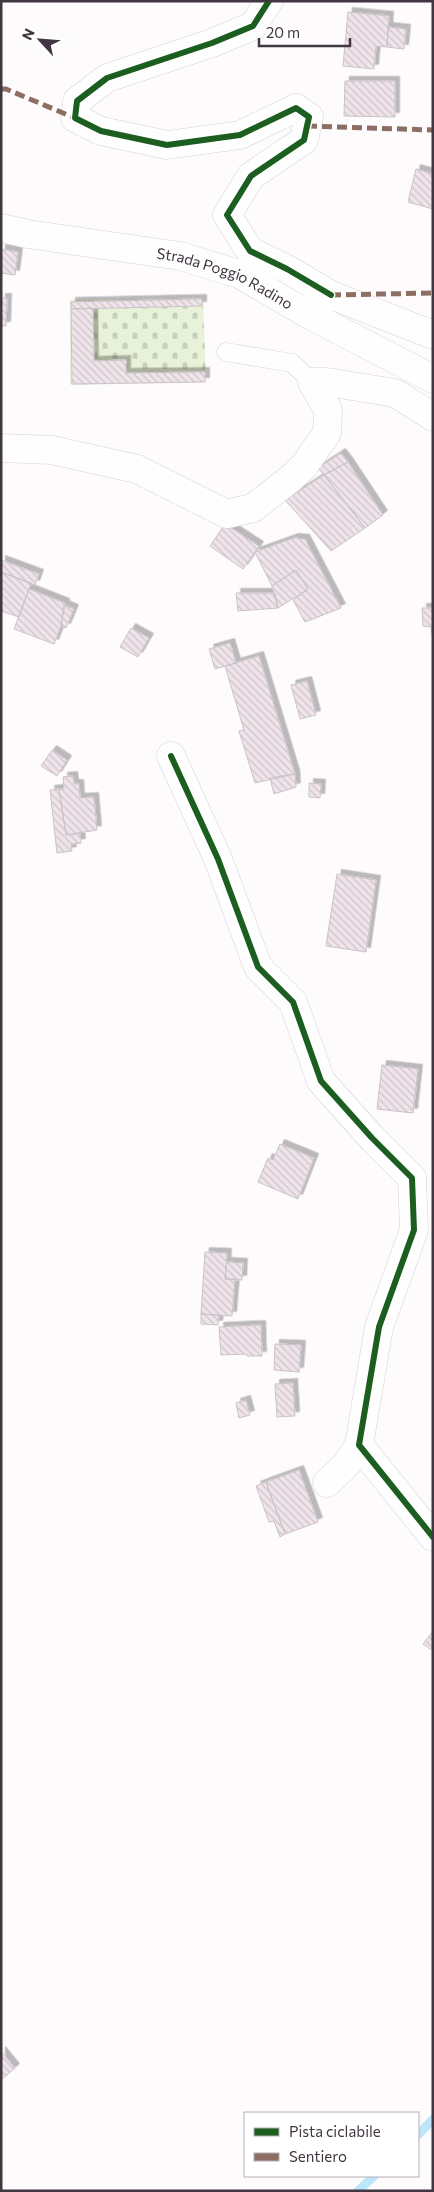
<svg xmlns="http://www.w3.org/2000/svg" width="434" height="2192" viewBox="0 0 434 2192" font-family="Commissioner,sans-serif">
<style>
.cemetery{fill:url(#cemetery-stones)}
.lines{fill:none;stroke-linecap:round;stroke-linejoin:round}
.stream{stroke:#bce7fa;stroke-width:9}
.building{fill:url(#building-back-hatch);stroke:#c9c3c7;filter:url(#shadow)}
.service-casing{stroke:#d6d0d5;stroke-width:19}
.minor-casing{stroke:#d6d0d5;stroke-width:29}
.tertiary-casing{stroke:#d6d0d5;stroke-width:29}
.service{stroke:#fffeff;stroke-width:18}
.minor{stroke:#fffeff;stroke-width:28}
.tertiary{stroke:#fffeff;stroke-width:28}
.quiet{stroke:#8d6e63;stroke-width:5;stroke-dasharray:10 5;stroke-linecap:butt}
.cycleway-casing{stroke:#fff;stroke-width:9}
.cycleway{stroke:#1b5e20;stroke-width:6}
.labels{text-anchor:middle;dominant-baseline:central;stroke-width:5;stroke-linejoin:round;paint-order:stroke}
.street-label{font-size:15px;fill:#403740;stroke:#fff}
</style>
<defs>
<pattern id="cemetery-stones" width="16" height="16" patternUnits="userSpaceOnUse" patternTransform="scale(1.25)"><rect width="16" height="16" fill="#e7f2d8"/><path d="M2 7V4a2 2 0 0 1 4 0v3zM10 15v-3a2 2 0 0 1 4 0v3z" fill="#c7d0ba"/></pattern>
<pattern id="building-back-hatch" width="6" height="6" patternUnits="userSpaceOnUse" patternTransform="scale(1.25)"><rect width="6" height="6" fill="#f0e4eb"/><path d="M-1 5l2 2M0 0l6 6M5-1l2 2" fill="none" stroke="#cfc4cb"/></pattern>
<filter id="shadow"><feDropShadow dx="4.5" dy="-4.5" stdDeviation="0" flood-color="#0004"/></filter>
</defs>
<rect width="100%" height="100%" fill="#fefbfd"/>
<!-- cemetery -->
<path class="cemetery" d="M 203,299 L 206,382 L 70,385 L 70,300 Z"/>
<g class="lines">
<!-- stream -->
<path class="stream" d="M 418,2135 L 433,2119
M 358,2191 L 374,2176"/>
</g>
<!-- building -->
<path class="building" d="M 348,12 L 389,16 L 387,47 L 376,46 L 374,69 L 343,66 Z
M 388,27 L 406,29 L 404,49 L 387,47 Z
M 345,81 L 395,81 L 395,117 L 344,116 Z
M 416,169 L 433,174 L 433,209 L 408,202 Z
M 1,249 L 18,252 L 15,275 L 1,273 Z
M 1,298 L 7,298 L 6,326 L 1,326 Z
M 202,299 L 202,306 L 71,309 L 71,302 Z
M 93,308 L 94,361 L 126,360 L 126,373 L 205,372 L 205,382 L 72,384 L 71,309 Z
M 341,453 L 348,462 L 324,475 L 318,468 Z
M 348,462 L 383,515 L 365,528 L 324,475 Z
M 324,475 L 365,528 L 331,551 L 285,500 Z
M 225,524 L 259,546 L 243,569 L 210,546 Z
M 294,538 L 305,539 L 341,608 L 305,622 L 293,600 L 308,589 L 296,570 L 272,586 L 255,552 Z
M 1,560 L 39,574 L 35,585 L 1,572 Z
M 296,570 L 308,589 L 278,608 L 272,586 Z
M 1,572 L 31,583 L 19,617 L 1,611 Z
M 29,589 L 65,603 L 61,626 L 54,644 L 14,629 Z
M 236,593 L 275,593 L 278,608 L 238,611 Z
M 64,605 L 74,609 L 66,628 L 61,626 Z
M 422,608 L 433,608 L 433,640 L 431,627 L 423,626 Z
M 131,628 L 149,638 L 138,657 L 120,647 Z
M 230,643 L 236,663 L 215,669 L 209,649 Z
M 259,656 L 295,774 L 255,783 L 239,731 L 244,730 L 225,666 Z
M 307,681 L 316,715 L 300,719 L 291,685 Z
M 52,750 L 67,760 L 57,776 L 41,766 Z
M 295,774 L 296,787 L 274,794 L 270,778 Z
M 73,776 L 74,784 L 79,784 L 80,798 L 94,797 L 97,830 L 66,835 L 59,789 L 64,789 L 63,777 Z
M 309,783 L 321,784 L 320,798 L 309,797 Z
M 59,789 L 66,835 L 80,833 L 81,843 L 71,844 L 72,851 L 57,853 L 50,790 Z
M 337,874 L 376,880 L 366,952 L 326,946 Z
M 382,1065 L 418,1069 L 413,1113 L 377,1109 Z
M 280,1144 L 314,1158 L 298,1199 L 258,1182 L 268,1158 L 273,1160 Z
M 205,1252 L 227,1253 L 225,1279 L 235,1279 L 232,1316 L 201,1314 Z
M 227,1262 L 243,1263 L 242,1280 L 225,1279 Z
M 201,1314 L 219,1315 L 218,1325 L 201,1324 Z
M 261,1325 L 262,1356 L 247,1356 L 247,1354 L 221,1355 L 219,1327 Z
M 275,1344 L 301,1345 L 299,1372 L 274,1370 Z
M 293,1383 L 295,1416 L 277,1417 L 275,1384 Z
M 246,1400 L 250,1415 L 239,1418 L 236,1403 Z
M 299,1470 L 318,1522 L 285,1534 L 266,1482 Z
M 266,1482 L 285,1534 L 280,1537 L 274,1521 L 269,1522 L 256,1486 Z
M 433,1631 L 433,1651 L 423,1644 Z
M 1,2051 L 15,2068 L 1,2080 Z"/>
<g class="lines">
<defs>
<path id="service" d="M 226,352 L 292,363 L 312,382"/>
<path id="minor" d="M 269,1 L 253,26 L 212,43 L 107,78 L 77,101 L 75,118 L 101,131 L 167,145 L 240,135 L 296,108 L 309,117 L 304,140 L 251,176 L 227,215 L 250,251 L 287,269 L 331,295
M 316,303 L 331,295 L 433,335
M 1,448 L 52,450 L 137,469 L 227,514 L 253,508 L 290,479 L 304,466 L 327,433 L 328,410 L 312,382 L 327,382 L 395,393 L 433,417
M 171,756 L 218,859 L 258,967 L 293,1002 L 321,1081 L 372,1138 L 412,1178 L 414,1230 L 379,1327 L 359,1445 L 433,1537
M 327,1483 L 346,1465 L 359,1445"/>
<g id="tertiary">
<path id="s1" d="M 1,228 L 28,234 L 180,256 L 239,274 L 306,313 L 433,379"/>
</g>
</defs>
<!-- service casing -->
<use href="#service" class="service-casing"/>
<!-- minor casing -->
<use href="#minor" class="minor-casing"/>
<!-- tertiary casing -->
<use href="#tertiary" class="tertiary-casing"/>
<!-- service -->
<use href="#service" class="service"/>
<!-- minor -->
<use href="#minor" class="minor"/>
<!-- tertiary -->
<use href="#tertiary" class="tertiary"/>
<!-- quiet -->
<path class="quiet" d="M 1,89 L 6,89 L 75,118
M 307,126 L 433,130
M 331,295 L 433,293"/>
<defs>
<path id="cycleway" d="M 269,1 L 253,26 L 212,43 L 107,78 L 77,101 L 75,118 L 101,131 L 167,145 L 240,135 L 296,108 L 309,117 L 304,140 L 251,176 L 227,215 L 250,251 L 287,269 L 331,295
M 171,756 L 218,859 L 258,967 L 293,1002 L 321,1081 L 372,1138 L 412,1178 L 414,1230 L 379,1327 L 359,1445 L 433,1537"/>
</defs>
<!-- cycleway casing -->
<use href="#cycleway" class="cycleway-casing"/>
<!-- cycleway -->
<use href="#cycleway" class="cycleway"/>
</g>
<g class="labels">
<!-- street labels -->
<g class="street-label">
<text stroke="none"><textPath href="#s1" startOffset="231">Strada Poggio Radino</textPath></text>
</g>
</g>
<!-- border -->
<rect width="434" height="2192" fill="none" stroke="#403740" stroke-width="5"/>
<!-- legend -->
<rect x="244" y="2112" width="175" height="65" fill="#ffffff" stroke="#b3afb3"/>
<rect x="254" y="2128" width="25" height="8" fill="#1b5e20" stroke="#b3afb3"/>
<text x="289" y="2137" font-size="15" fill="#403740">Pista ciclabile</text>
<rect x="254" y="2153" width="25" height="8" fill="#8d6e63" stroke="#b3afb3"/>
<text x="289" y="2162" font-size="15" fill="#403740">Sentiero</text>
<!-- north arrow -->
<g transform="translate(40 40) rotate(296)" stroke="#ffffff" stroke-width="4" paint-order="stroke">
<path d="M0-4L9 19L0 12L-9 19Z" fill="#403740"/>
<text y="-8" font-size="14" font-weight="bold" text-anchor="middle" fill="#403740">N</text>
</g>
<!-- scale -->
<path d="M259 38v8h91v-8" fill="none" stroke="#403740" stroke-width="2.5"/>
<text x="266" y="38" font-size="15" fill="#403740" stroke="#ffffff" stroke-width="4" paint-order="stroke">20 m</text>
</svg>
